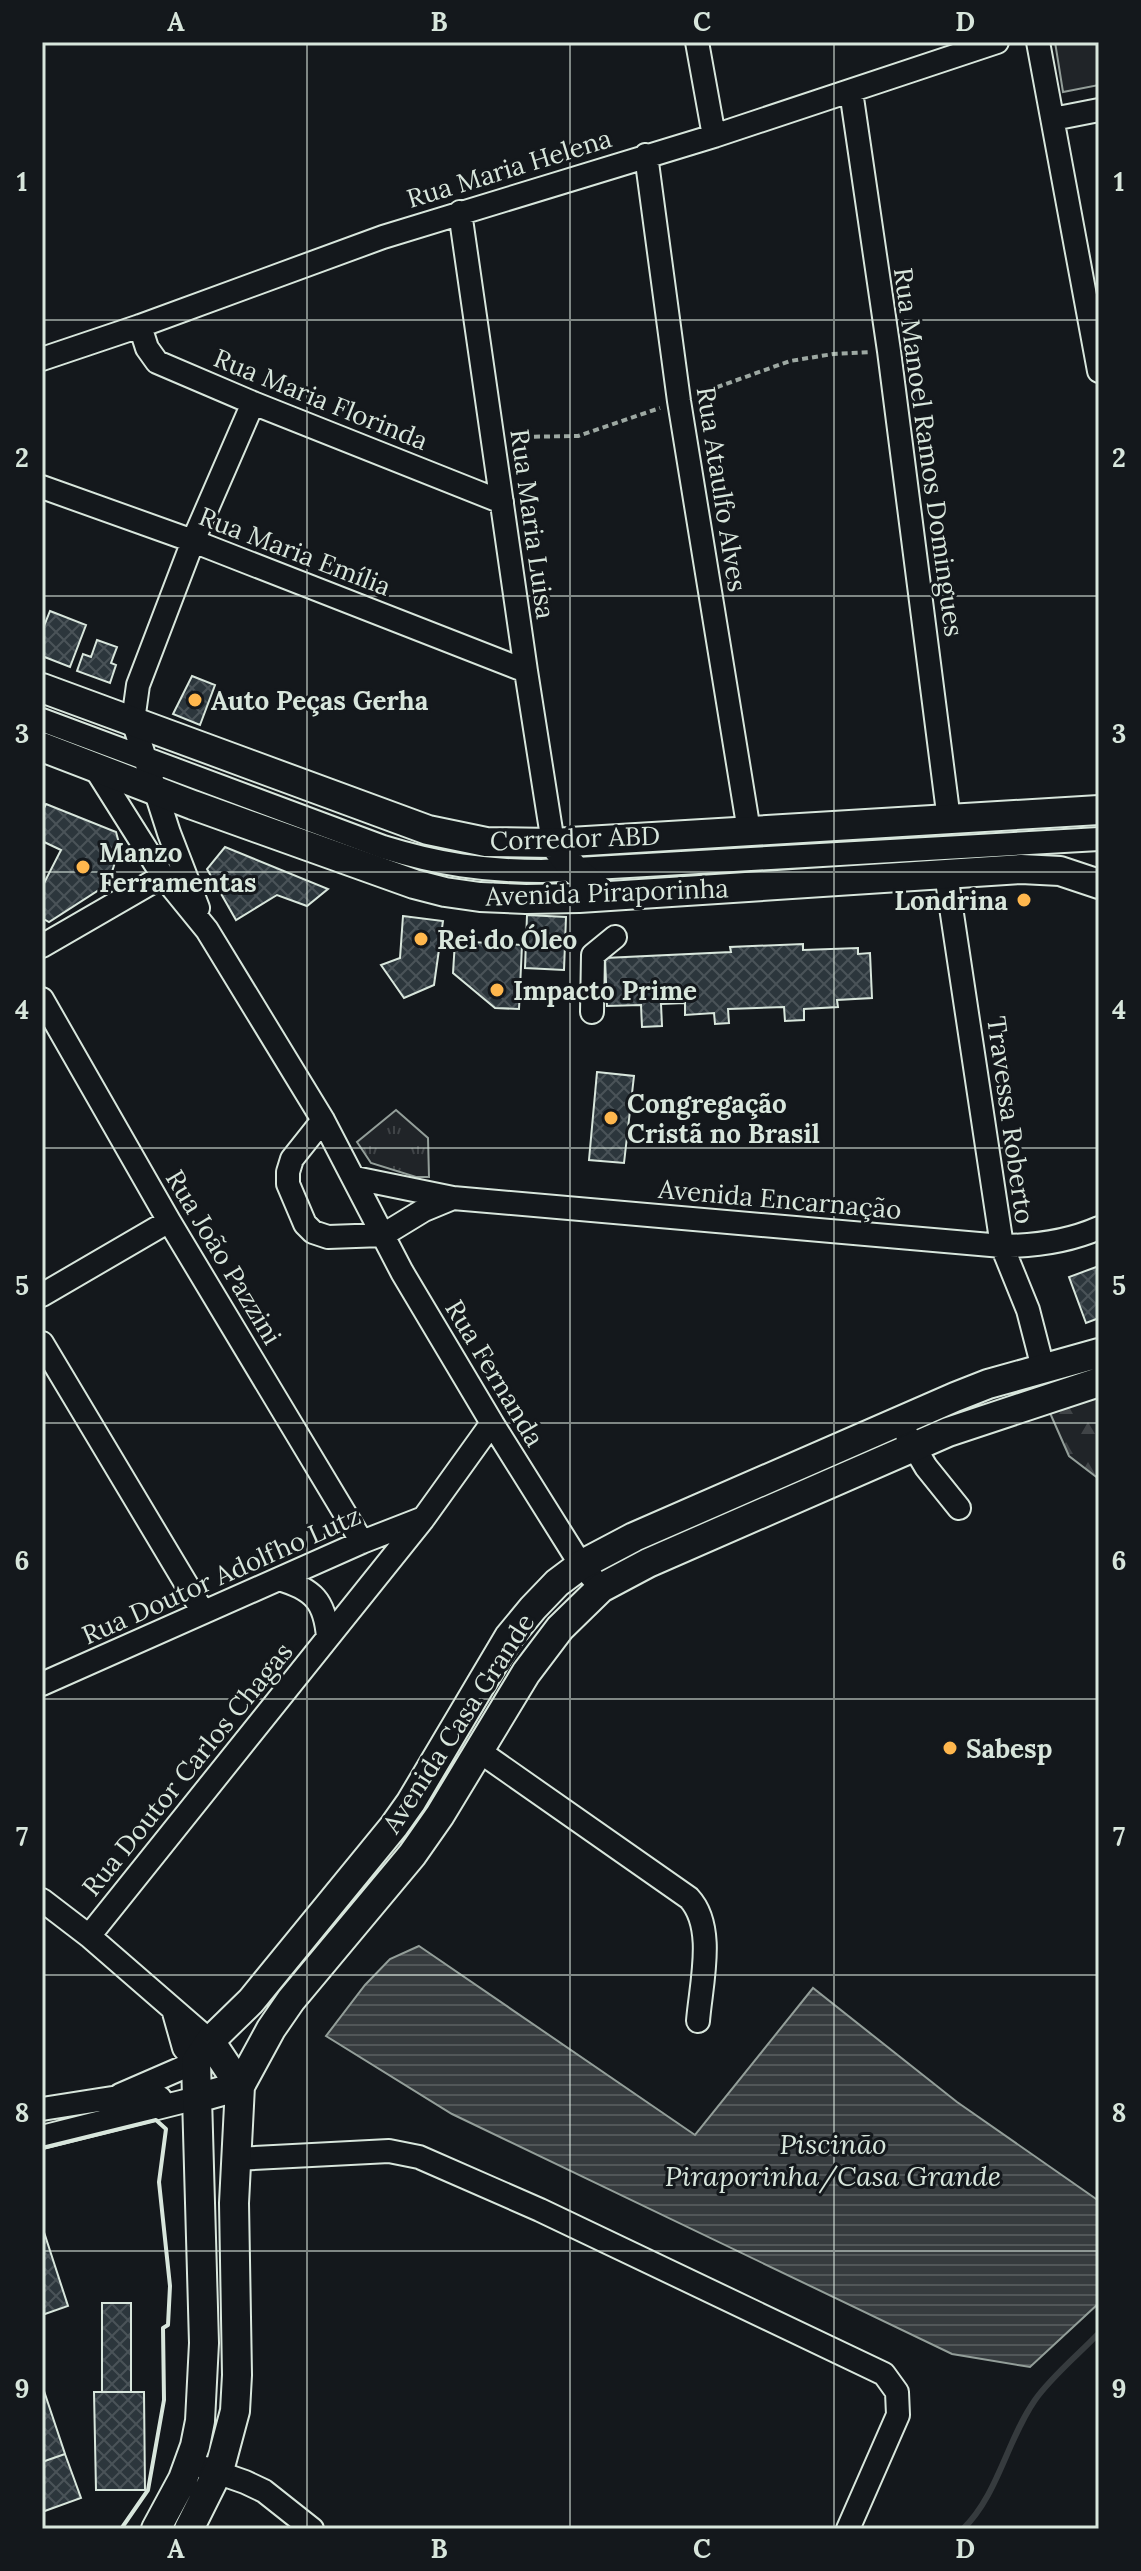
<svg xmlns="http://www.w3.org/2000/svg" width="1141" height="2571" viewBox="0 0 1141 2571" font-family="Lora,serif">
<style>
.grass{fill:#202428;stroke:#939e99;stroke-width:2}
.forest{fill:url(#forest-firs);stroke:#939e99;stroke-width:2}
.park{fill:url(#park-tufts);stroke:#939e99;stroke-width:2}
.water{fill:url(#water-rules);stroke:#939e99;stroke-width:2}
.lines{fill:none;stroke-linecap:round;stroke-linejoin:round}
.stream{stroke:#363b3e;stroke-width:6}
.building{fill:url(#building-cross-hatch);stroke:#d8e6dc;stroke-width:2}
.minor-casing{stroke:#d8e6dc;stroke-width:26}
.major-casing{stroke:#d8e6dc;stroke-width:32}
.path{stroke:#9da8a2;stroke-width:4;stroke-dasharray:6 4;stroke-linecap:butt}
.minor{stroke:#14181c;stroke-width:22}
.major{stroke:#14181c;stroke-width:28}
.wall{stroke:#d8e6dc;stroke-width:4}
.grid{fill:none;stroke:#d8e6dc;stroke-width:2;stroke-opacity:0.55}
.poi-dot{fill:#ffb74d;stroke:#14181c;stroke-width:3}
.labels{text-anchor:middle;dominant-baseline:central;stroke-width:6;stroke-linejoin:round;paint-order:stroke}
.street-label{font-size:26px;fill:#d8e6dc;stroke:#14181c}
.poi-label{font-size:26px;font-weight:bold;fill:#d8e6dc;stroke:#14181c;text-anchor:start}
.water-label{font-size:28px;font-style:italic;fill:#d8e6dc;stroke:#14181c}
.neatline{fill:none;stroke:#d8e6dc;stroke-width:3}
.grid-label{font-size:26px;text-anchor:middle;font-weight:bold;fill:#d8e6dc}
</style>
<defs>
<pattern id="forest-firs" width="22" height="20" patternUnits="userSpaceOnUse" patternTransform="scale(2)"><rect width="22" height="20" fill="#202428"/><path d="M5 1l3.5 6h-7zM16 11l3.5 6h-7z" fill="#404447"/></pattern>
<pattern id="park-tufts" width="24" height="20" patternUnits="userSpaceOnUse" patternTransform="scale(2)"><rect width="24" height="20" fill="#202428"/><path d="M3 7l-1-3M5 7V3M7 7l1-3M15 17l-1-3M17 17v-4M19 17l1-3" fill="none" stroke="#404447"/></pattern>
<pattern id="water-rules" width="6" height="5" patternUnits="userSpaceOnUse" patternTransform="scale(2)"><rect width="6" height="5" fill="#363b3e"/><path d="M0 2.5h6" fill="none" stroke="#525759"/></pattern>
<pattern id="building-cross-hatch" width="8" height="8" patternUnits="userSpaceOnUse" patternTransform="scale(2)"><rect width="8" height="8" fill="#2c363c"/><path d="M0 0l8 8M0 8l8-8" fill="none" stroke="#4a5358"/></pattern>
</defs>
<rect width="100%" height="100%" fill="#14181c"/>
<!-- grass -->
<path class="grass" d="M 1055,42 L 1099,42 L 1099,85 L 1063,92 Z"/>
<!-- forest -->
<path class="forest" d="M 1099,1396 L 1099,1479 L 1069,1456 L 1050,1413 Z"/>
<!-- park -->
<path class="park" d="M 396,1110 L 428,1138 L 429,1177 L 416,1177 L 371,1163 L 357,1142 Z"/>
<!-- water -->
<path class="water" d="M 419,1946 L 695,2135 L 813,1988 L 957,2102 L 1099,2201 L 1099,2303 L 1030,2367 L 952,2354 L 452,2114 L 326,2036 L 365,1985 L 390,1959 Z"/>
<g class="lines">
<!-- stream -->
<path class="stream" d="M 963,2529 C 998,2495 1007,2440 1035,2400 C 1051,2377 1079,2354 1099,2333"/>
</g>
<!-- building -->
<path class="building" d="M 50,611 L 86,625 L 70,667 L 42,656 L 42,631 Z
M 97,640 L 117,647 L 111,663 L 116,665 L 110,683 L 77,671 L 83,654 L 91,657 Z
M 192,676 L 215,685 L 200,725 L 173,714 Z
M 46,804 L 116,832 L 120,847 L 108,884 L 49,922 L 42,918 L 42,887 L 61,850 L 42,841 L 42,812 Z
M 225,847 L 328,889 L 307,906 L 277,895 L 236,920 L 207,869 Z
M 527,915 L 566,917 L 564,970 L 525,968 Z
M 403,916 L 443,921 L 434,985 L 404,998 L 381,965 L 400,958 Z
M 455,941 L 522,945 L 519,1009 L 495,1008 L 453,973 Z
M 803,944 L 803,950 L 858,948 L 858,954 L 870,953 L 872,998 L 837,1000 L 838,1007 L 804,1009 L 804,1020 L 785,1021 L 784,1007 L 728,1009 L 729,1023 L 715,1024 L 714,1013 L 685,1015 L 685,1003 L 661,1004 L 662,1026 L 642,1027 L 641,1005 L 607,1006 L 605,958 L 731,952 L 730,947 Z
M 597,1072 L 634,1076 L 624,1163 L 589,1160 Z
M 1099,1266 L 1099,1318 L 1086,1323 L 1069,1277 Z
M 42,2226 L 68,2306 L 42,2315 Z
M 102,2303 L 131,2303 L 131,2392 L 102,2392 Z
M 42,2385 L 65,2454 L 42,2462 Z
M 94,2392 L 144,2392 L 145,2490 L 96,2490 Z
M 65,2454 L 81,2498 L 42,2512 L 42,2462 Z"/>
<g class="lines">
<defs>
<path id="minor" d="M 697,42 L 714,136
M 1038,42 L 1099,371
M 851,91 L 889,351 L 949,820
M 1053,119 L 1099,110
M 646,155 L 679,401 L 749,831
M 460,212 L 526,671 L 553,843
M 140,326 L 147,348 L 157,362 L 253,403 L 502,502
M 42,359 L 140,326 L 383,237 L 714,136 L 997,42
M 42,487 L 193,541 L 526,671
M 42,720 L 383,847 C 438,864 484,871 542,871 L 1099,839
M 95,768 L 163,876 L 207,930 L 323,1120 L 402,1272 L 492,1423 L 581,1565 L 592,1577
M 946,874 L 1002,1246 L 1028,1310 L 1043,1368
M 198,908 L 169,833 L 133,721 L 138,685 L 193,541 L 253,403
M 42,946 L 163,876
M 42,999 L 169,1221 L 362,1542
M 592,1012 L 593,955 L 615,937
M 323,1120 L 292,1159 L 288,1172 L 288,1184 L 305,1224 L 313,1232 L 328,1237 L 383,1235 L 424,1210 L 453,1198
M 355,1178 L 453,1198 L 1002,1246 C 1036,1246 1067,1242 1099,1228
M 42,1295 L 169,1221
M 42,1343 L 203,1612
M 907,1435 L 926,1467 L 959,1508
M 279,1579 C 313,1589 325,1601 328,1637
M 42,1684 L 362,1542 L 421,1519
M 479,1751 L 689,1898 C 716,1927 701,1983 698,2021
M 42,1900 L 89,1936 L 210,2041
M 89,1936 L 423,1519 L 492,1423
M 120,2095 L 196,2062 L 184,2048 L 173,2009
M 42,2109 L 112,2098 L 160,2098
M 42,2137 L 197,2098
M 235,2159 L 389,2151 L 419,2157 L 540,2210 L 884,2374 L 897,2392 L 898,2415 L 848,2529
M 205,2468 L 245,2482 L 264,2491 L 312,2529"/>
<path id="major" d="M 42,688 L 428,830 L 486,842 L 553,843 L 1099,810
M 42,747 L 193,805 L 414,884 L 445,892 L 480,897 L 526,899 L 579,898 L 1021,869 L 1060,871 L 1099,884
M 553,843 L 574,869 L 605,896
M 197,2098 L 240,2086 L 210,2041
M 156,2529 L 183,2479 L 195,2446 L 200,2421 L 204,2343 L 196,2062 L 210,2041 L 251,2001 L 394,1826 L 411,1802 L 509,1637 L 533,1608 L 557,1583 L 581,1565 L 634,1537 L 955,1397 L 988,1384 L 1099,1353
M 189,2529 L 220,2467 L 235,2411 L 237,2375 L 234,2203 L 240,2086 L 271,2029 L 291,2000 L 412,1855 L 440,1815 L 526,1673 L 560,1628 L 601,1588 L 648,1563 L 948,1432 L 1099,1382"/>
</defs>
<!-- minor casing -->
<use href="#minor" class="minor-casing"/>
<!-- major casing -->
<use href="#major" class="major-casing"/>
<!-- path -->
<path class="path" d="M 698,394 L 790,361 L 833,354 L 871,352
M 514,437 L 578,436 L 660,408"/>
<!-- minor -->
<use href="#minor" class="minor"/>
<!-- major -->
<use href="#major" class="major"/>
<!-- wall -->
<path class="wall" d="M 42,2148 L 156,2120 L 166,2129 L 159,2182 L 170,2286 L 168,2325 L 163,2328 L 164,2400 L 148,2490 L 121,2529"/>
</g>
<!-- grid -->
<path class="grid" d="M 307,42 L 307,2529M 570,42 L 570,2529M 834,42 L 834,2529M 42,320 L 1099,320M 42,596 L 1099,596M 42,872 L 1099,872M 42,1148 L 1099,1148M 42,1423 L 1099,1423M 42,1699 L 1099,1699M 42,1975 L 1099,1975M 42,2251 L 1099,2251"/>
<!-- markers -->
<g class="poi-dot">
<circle cx="195" cy="700" r="8"/>
<circle cx="83" cy="867" r="8"/>
<circle cx="1024" cy="900" r="8"/>
<circle cx="421" cy="939" r="8"/>
<circle cx="497" cy="990" r="8"/>
<circle cx="611" cy="1118" r="8"/>
<circle cx="950" cy="1748" r="8"/>
</g>
<g class="labels">
<!-- street labels -->
<g class="street-label">
<text transform="translate(509 168) rotate(-17)">Rua Maria Helena</text>
<text transform="translate(321 399) rotate(22)">Rua Maria Florinda</text>
<text transform="translate(929 452) rotate(82)">Rua Manoel Ramos Domingues</text>
<text transform="translate(722 489) rotate(81)">Rua Ataulfo Alves</text>
<text transform="translate(533 524) rotate(82)">Rua Maria Luisa</text>
<text transform="translate(295 551) rotate(21)">Rua Maria Emília</text>
<text transform="translate(575 838) rotate(-2)">Corredor ABD</text>
<text transform="translate(607 892) rotate(-2)">Avenida Piraporinha</text>
<text transform="translate(1011 1120) rotate(82)">Travessa Roberto</text>
<text transform="translate(780 1199) rotate(5)">Avenida Encarnação</text>
<text transform="translate(224 1257) rotate(59)">Rua João Pazzini</text>
<text transform="translate(495 1373) rotate(59)">Rua Fernanda</text>
<text transform="translate(221 1575) rotate(-24)">Rua Doutor Adolfho Lutz</text>
<text transform="translate(458 1723) rotate(-57)">Avenida Casa Grande</text>
<text transform="translate(187 1769) rotate(-51)">Rua Doutor Carlos Chagas</text>
</g>
<!-- poi labels -->
<g class="poi-label">
<text x="211" y="700">Auto Peças Gerha</text>
<text x="99" y="852">Manzo<tspan x="99" dy="30">Ferramentas</tspan></text>
<text x="1008" y="900" text-anchor="end">Londrina</text>
<text x="437" y="939">Rei do Óleo</text>
<text x="513" y="990">Impacto Prime</text>
<text x="627" y="1103">Congregação<tspan x="627" dy="30">Cristã no Brasil</tspan></text>
<text x="966" y="1748">Sabesp</text>
</g>
<!-- water labels -->
<g class="water-label">
<text x="833" y="2144">Piscinão<tspan x="833" dy="32">Piraporinha/Casa Grande</tspan></text>
</g>
</g>
<!-- border -->
<rect width="1141" height="2571" fill="none" stroke="#14181c" stroke-width="88"/>
<rect x="44" y="44" width="1053" height="2483" class="neatline"/>
<g class="grid-label">
<text x="176" y="31">A</text>
<text x="439" y="31">B</text>
<text x="702" y="31">C</text>
<text x="965" y="31">D</text>
<text x="22" y="191">1</text>
<text x="1119" y="191">1</text>
<text x="22" y="467">2</text>
<text x="1119" y="467">2</text>
<text x="22" y="743">3</text>
<text x="1119" y="743">3</text>
<text x="22" y="1019">4</text>
<text x="1119" y="1019">4</text>
<text x="22" y="1295">5</text>
<text x="1119" y="1295">5</text>
<text x="22" y="1570">6</text>
<text x="1119" y="1570">6</text>
<text x="22" y="1846">7</text>
<text x="1119" y="1846">7</text>
<text x="22" y="2122">8</text>
<text x="1119" y="2122">8</text>
<text x="22" y="2398">9</text>
<text x="1119" y="2398">9</text>
<text x="176" y="2558">A</text>
<text x="439" y="2558">B</text>
<text x="702" y="2558">C</text>
<text x="965" y="2558">D</text>
</g>
</svg>
